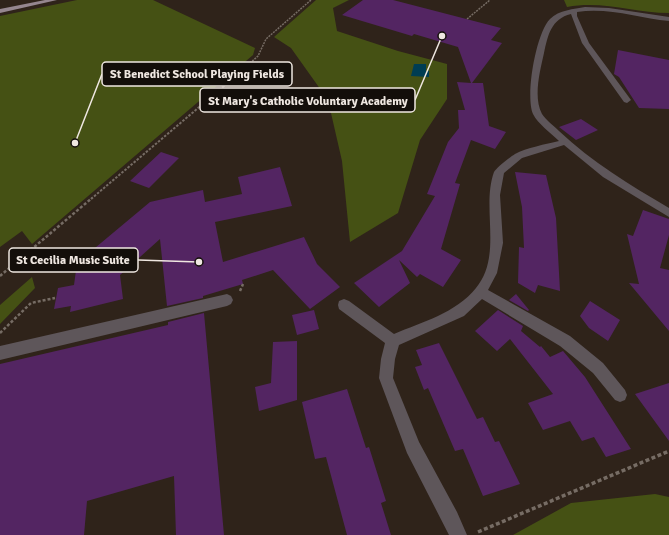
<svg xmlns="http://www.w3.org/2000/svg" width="669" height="535" viewBox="0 0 669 535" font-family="Signika,sans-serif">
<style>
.green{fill:#455114}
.water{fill:#003d53}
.building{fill:#532562}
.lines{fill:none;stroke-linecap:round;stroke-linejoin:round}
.path-far3{stroke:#766c64;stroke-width:1.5;stroke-dasharray:2 1;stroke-linecap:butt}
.path-far2{stroke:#766c64;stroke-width:2;stroke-dasharray:2.5 1.5;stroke-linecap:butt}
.path-far1{stroke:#766c64;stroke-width:2.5;stroke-dasharray:3 2;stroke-linecap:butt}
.path{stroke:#766c64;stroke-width:3.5;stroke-dasharray:4 2.5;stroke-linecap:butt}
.minor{fill:#5e565a;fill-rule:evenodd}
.major{fill:#95868f;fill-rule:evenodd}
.leader{fill:none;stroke:#efe7e1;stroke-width:1.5}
.callout-dot{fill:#efe7e1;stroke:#130e0a;stroke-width:1.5}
.callout{fill:#130e0a;stroke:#efe7e1;stroke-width:1.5}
.callout-label{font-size:12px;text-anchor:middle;font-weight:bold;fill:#efe7e1}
</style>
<rect width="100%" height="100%" fill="#2f231a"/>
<!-- green -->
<path class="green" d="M 77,0 L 153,0 L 255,48 L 253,55 L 32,244 L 22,231 L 0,247 L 0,16 Z
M 316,0 L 349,0 L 333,8 L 337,31 L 398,51 L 447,64 L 447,99 L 420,140 L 398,213 L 350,242 L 342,161 L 328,100 L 291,48 L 274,37 Z
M 564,0 L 669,0 L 669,13 C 634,13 603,0 567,7 Z
M 32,277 L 35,288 L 0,324 L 0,305 Z
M 655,494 L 669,497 L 669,535 L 513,535 L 571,503 Z"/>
<!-- water -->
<path class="water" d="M 414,64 L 426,64 L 426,71 L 429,71 L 429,77 L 411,76 Z"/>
<!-- building -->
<path class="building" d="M 363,0 L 393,0 L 501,28 L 491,40 L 502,43 L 472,83 L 483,83 L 489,126 L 506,132 L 495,149 L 471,140 L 455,183 L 460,184 L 441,249 L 461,260 L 443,287 L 420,274 L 417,277 L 399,260 L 410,283 L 379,307 L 354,283 L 402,251 L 435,196 L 427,194 L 448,142 L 459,128 L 458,110 L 465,110 L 457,82 L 471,83 L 458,47 L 414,34 L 412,36 L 342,15 Z
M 618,50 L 669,60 L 669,109 L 639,108 L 619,77 L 614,74 Z
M 581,119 L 598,130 L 576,140 L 559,127 Z
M 161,152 L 179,158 L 149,188 L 130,181 Z
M 280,167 L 292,206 L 215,222 L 223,262 L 304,237 L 317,264 L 340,287 L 310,309 L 273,270 L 242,280 L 243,284 L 203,296 L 203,298 L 167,306 L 160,239 L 120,275 L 123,299 L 70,312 L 71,306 L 54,309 L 58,288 L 74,285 L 77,263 L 150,202 L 203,190 L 205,202 L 242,194 L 238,177 Z
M 515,172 L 546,175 L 556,218 L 560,291 L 538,285 L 535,293 L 518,283 L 519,247 L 524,248 L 522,207 Z
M 643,210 L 669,219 L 669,235 L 660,268 L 669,270 L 669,331 L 629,283 L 639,284 L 627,234 L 633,236 Z
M 516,294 L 529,310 L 528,311 L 509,300 Z
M 590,301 L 620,320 L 608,341 L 589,328 L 580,316 Z
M 314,310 L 319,329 L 297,335 L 292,315 Z
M 498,310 L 523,326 L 521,331 L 540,347 L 541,346 L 550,357 L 563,351 L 585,377 L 631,449 L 606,457 L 594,437 L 582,441 L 570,421 L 543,430 L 528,403 L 553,394 L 510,339 L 497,351 L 475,331 Z
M 204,313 L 224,535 L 176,535 L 174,476 L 87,501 L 84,535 L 0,535 L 0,364 L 168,325 L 168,322 Z
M 297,341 L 297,400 L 259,411 L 255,387 L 271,383 L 273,342 Z
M 439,343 L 477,419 L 483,417 L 495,442 L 499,441 L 520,484 L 483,496 L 463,449 L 455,451 L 428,388 L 424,390 L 415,367 L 422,365 L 416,350 Z
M 669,383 L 669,441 L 635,394 Z
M 347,389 L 366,448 L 369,447 L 386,501 L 381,503 L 391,535 L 347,535 L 326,457 L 315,459 L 302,402 Z"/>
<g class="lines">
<!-- path-far3 -->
<path class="path-far3" d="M 467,19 L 490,0
M 223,87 L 258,56 L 266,39 L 311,0"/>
<!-- path-far2 -->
<path class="path-far2" d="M 91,199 L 224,86"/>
<!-- path-far1 -->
<path class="path-far1" d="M 0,276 L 92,198
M 240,291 L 243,284
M 0,333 L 31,303 L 55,298"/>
<!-- path -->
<path class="path" d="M 478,532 L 669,451"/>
<!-- minor -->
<path class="minor" d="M 585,7 L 609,8 L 669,17 L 669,21 C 639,18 608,7 577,12 L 577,16 L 589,43 L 631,100 L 627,103 L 624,102 L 582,43 L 571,14 C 551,19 548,35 544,53 C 540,71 533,97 542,114 C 546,120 554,126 559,131 C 592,162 630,185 669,208 L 669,217 L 603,177 L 564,145 L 522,158 L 504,173 L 500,195 L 503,243 L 497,273 L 488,290 L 570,336 L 603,363 L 625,390 L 627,395 L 625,400 L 620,402 L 615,400 L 593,373 L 560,346 L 482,299 L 464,316 L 399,345 L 395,359 L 393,378 L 419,442 L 457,512 L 467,535 L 449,535 L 407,453 L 379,378 L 381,359 L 385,343 L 339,309 L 338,305 L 339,301 L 344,299 L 349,301 L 394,334 C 422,322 456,313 476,288 C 503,255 481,208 494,172 C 496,168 510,157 515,154 C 526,148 546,144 559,141 C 550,132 538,124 533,114 C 525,96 536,33 550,19 C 559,10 574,9 585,7 Z
M 227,294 L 231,296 L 233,300 L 231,304 L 227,306 L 0,360 L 0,346 Z"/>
<!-- major -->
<path class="major" d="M 45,0 L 57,0 L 0,13 L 0,9 Z"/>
</g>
<!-- callouts -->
<path class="leader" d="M75 143L102 74M442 36L415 100M199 262L138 260"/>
<g class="callout-dot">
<circle cx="75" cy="143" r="4"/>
<circle cx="442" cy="36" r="4"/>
<circle cx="199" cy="262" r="4"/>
</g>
<g class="callout">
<rect x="102" y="62" width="190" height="24" rx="4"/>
<rect x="200" y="88" width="215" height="24" rx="4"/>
<rect x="9" y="248" width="129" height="24" rx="4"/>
</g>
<g class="callout-label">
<text x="197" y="78">St Benedict School Playing Fields</text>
<text x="308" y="105">St Mary's Catholic Voluntary Academy</text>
<text x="73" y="264">St Cecilia Music Suite</text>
</g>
</svg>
